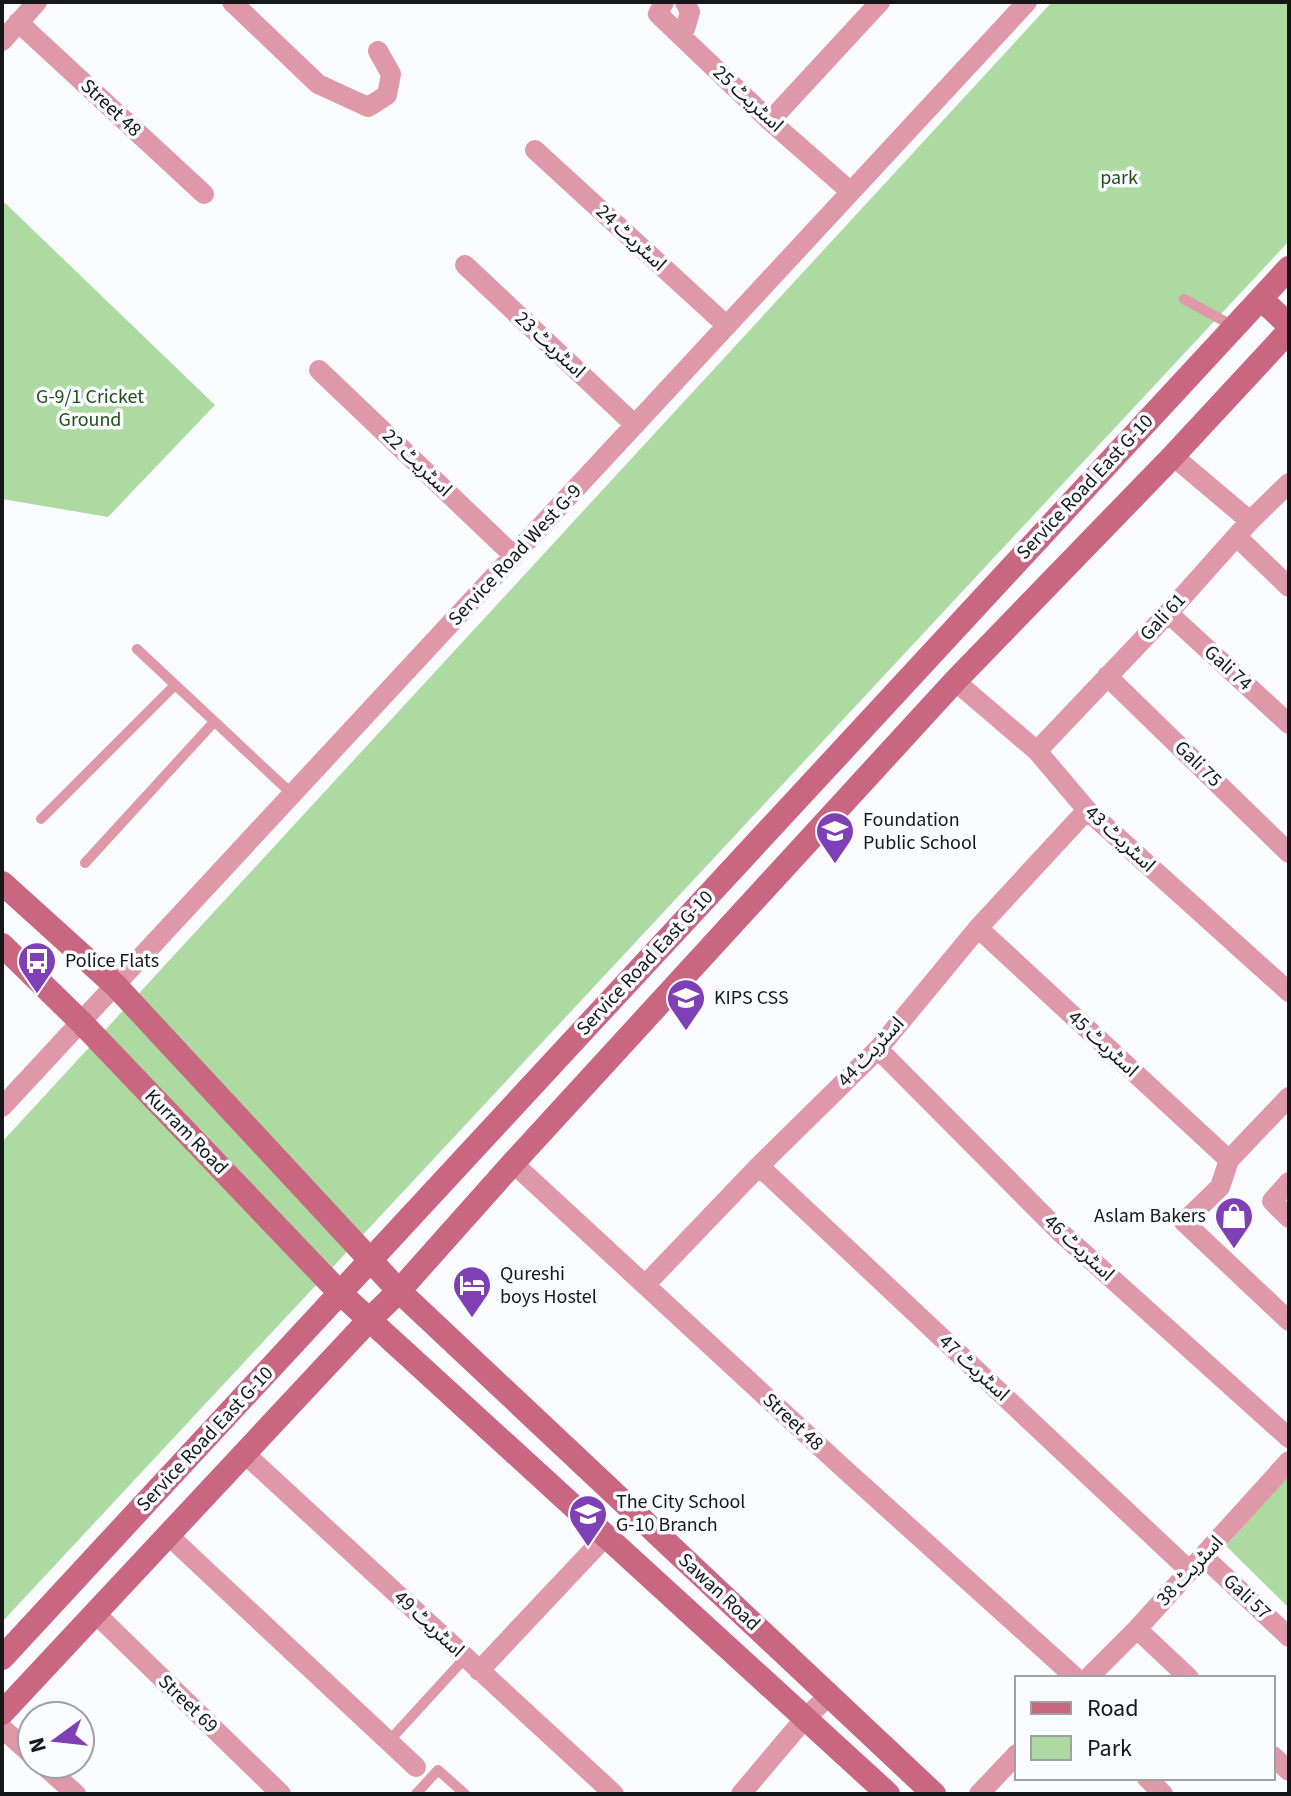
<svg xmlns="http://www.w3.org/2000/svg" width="1291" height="1796" viewBox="0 0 1291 1796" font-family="'Source Sans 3','Noto Sans Arabic',sans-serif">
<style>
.green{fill:#acdaa1}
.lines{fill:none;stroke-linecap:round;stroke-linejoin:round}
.lane{stroke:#de98a8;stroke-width:10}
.street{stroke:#de98a8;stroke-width:20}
.secondary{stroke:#c96680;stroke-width:24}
.labels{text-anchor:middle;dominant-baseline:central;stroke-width:7;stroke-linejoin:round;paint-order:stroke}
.street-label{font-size:20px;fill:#161719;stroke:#f9fbfe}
.park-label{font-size:20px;fill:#234e18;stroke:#f9fbfe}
.poi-label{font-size:20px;fill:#161719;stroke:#f9fbfe;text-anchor:start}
</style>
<rect width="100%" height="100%" fill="#f9fbfe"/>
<!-- green -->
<path class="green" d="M 1052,2 L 1289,2 L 1289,241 L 2,1622 L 2,1142 Z
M 5,203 L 215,405 L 108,517 L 2,499 L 2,206 Z
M 1289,1474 L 1289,1608 L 1226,1546 Z"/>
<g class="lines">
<!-- lane -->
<path class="lane" d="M 1184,299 L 1233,326
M 137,649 L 293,795
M 41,819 L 175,685
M 85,863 L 214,722
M 389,1741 L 465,1658
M 416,1794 L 438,1770 L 465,1794"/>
<!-- street -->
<path class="street" d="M 232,2 L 318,84 L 368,107 L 387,95 L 391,74 L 378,51
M 664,2 L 658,14 L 770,121 L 851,192
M 18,22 L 204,194
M 680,32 L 685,29 L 690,12 L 685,2
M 2,41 L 37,2
M 770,121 L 880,2
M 535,150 L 727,326
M 465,265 L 635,425
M 319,370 L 514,556
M 1173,456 L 1250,521
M 1237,537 L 1289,587
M 1168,613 L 1289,724
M 1107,676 L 1289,853
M 955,681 L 1037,751 L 1087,810 L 1289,992
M 1037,751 L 1168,613 L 1250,521 L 1289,483
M 978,928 L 1229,1160
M 878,1049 L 1060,1232 L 1289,1438
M 1289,1097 L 1229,1160 L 1220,1187 L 1184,1222 L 1289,1321
M 2,1107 L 1027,2
M 513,1163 L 842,1467 L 1076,1678
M 759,1166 L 1190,1571
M 1289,1182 L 1272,1201 L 1289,1218
M 645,1285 L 759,1166 L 878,1049 L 978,928 L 1087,810
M 244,1453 L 614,1794
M 168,1535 L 416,1767
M 1204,1557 L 1289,1637
M 95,1613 L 281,1794
M 1137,1629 L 1189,1678
M 479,1671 L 607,1535
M 1088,1678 L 1137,1629 L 1289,1461
M 2,1728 L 32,1755
M 1273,1756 L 1289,1771
M 42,1764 L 76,1794
M 1147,1778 L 1163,1794
M 741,1794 L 806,1717 L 829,1696
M 979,1794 L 1017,1754"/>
<!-- secondary -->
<path class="secondary" d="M 1261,299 L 1289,325
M 2,883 L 116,986 L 399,1291 L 934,1794
M 2,945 L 81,1022 L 340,1293 L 888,1794
M 2,1658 L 1289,268
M 2,1713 L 370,1319 L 399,1291 L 513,1163 L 955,681 L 1173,456 L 1289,331"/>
</g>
<!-- icons -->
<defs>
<symbol id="school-pin" viewBox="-11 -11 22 30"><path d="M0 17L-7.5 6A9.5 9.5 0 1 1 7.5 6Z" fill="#7f40b5" stroke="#f9fbfe"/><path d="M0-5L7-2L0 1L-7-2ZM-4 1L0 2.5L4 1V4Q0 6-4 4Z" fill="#fff"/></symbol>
<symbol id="bus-pin" viewBox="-11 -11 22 30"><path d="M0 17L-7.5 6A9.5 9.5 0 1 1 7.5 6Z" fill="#7f40b5" stroke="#f9fbfe"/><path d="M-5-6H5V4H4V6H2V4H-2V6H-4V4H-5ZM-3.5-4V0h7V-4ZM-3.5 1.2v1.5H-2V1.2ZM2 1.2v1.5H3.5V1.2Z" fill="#fff"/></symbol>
<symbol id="shop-pin" viewBox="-11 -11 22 30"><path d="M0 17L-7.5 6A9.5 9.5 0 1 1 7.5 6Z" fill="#7f40b5" stroke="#f9fbfe"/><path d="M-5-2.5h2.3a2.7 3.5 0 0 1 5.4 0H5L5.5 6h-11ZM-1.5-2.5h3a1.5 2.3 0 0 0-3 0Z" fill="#fff"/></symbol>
<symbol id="hotel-pin" viewBox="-11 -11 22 30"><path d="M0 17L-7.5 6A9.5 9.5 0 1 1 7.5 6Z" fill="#7f40b5" stroke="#f9fbfe"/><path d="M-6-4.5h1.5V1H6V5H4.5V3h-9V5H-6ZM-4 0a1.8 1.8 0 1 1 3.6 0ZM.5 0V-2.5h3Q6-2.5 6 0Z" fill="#fff"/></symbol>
</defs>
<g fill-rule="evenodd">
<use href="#school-pin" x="813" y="809" width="44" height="60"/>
<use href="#bus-pin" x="15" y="939" width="44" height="60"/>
<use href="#school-pin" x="664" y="976" width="44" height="60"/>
<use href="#shop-pin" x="1212" y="1194" width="44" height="60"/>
<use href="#hotel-pin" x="450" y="1263" width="44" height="60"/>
<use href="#school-pin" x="566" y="1492" width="44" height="60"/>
</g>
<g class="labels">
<!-- street labels -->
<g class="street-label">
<text transform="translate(748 99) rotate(43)">اسٹریٹ 25</text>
<text transform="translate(111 108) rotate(43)">Street 48</text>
<text transform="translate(631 238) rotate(43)">اسٹریٹ 24</text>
<text transform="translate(550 345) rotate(43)">اسٹریٹ 23</text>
<text transform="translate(417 463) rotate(44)">اسٹریٹ 22</text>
<text transform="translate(1085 487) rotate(-47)">Service Road East G-10</text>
<text transform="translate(515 555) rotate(-47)">Service Road West G-9</text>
<text transform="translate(1163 617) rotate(-47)">Gali 61</text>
<text transform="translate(1228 668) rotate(42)">Gali 74</text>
<text transform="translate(1198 764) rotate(44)">Gali 75</text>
<text transform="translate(1120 839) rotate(43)">اسٹریٹ 43</text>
<text transform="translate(645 963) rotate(-47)">Service Road East G-10</text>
<text transform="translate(1103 1044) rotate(43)">اسٹریٹ 45</text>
<text transform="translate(871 1052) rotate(-47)">اسٹریٹ 44</text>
<text transform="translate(186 1132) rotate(46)">Kurram Road</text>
<text transform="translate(1079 1248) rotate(43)">اسٹریٹ 46</text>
<text transform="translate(974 1368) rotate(43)">اسٹریٹ 47</text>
<text transform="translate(793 1422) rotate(43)">Street 48</text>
<text transform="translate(205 1439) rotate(-47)">Service Road East G-10</text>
<text transform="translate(1190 1571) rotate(-47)">اسٹریٹ 38</text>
<text transform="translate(719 1592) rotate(43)">Sawan Road</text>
<text transform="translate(1247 1597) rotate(43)">Gali 57</text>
<text transform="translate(429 1624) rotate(43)">اسٹریٹ 49</text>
<text transform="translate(188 1704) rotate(44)">Street 69</text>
</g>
<!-- park labels -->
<g class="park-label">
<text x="1119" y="178">park</text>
<text x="90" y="397">G-9/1 Cricket<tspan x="90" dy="23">Ground</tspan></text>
</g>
<!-- poi labels -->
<g class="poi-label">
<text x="863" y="820">Foundation<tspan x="863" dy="23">Public School</tspan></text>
<text x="65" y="961">Police Flats</text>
<text x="714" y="998">KIPS CSS</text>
<text x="1206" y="1216" text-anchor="end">Aslam Bakers</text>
<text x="500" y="1274">Qureshi<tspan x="500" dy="23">boys Hostel</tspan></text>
<text x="616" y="1502">The City School<tspan x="616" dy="23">G-10 Branch</tspan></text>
</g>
</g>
<!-- border -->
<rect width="1291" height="1796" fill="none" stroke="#161719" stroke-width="8"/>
<!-- legend -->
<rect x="1015" y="1676" width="260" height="104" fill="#f9fbfe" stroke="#9ea0a2" stroke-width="2"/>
<rect x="1031" y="1702" width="40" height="12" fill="#c96680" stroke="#9ea0a2" stroke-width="2"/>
<text x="1087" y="1716" font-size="24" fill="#161719">Road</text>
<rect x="1031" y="1736" width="40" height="24" fill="#acdaa1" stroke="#9ea0a2" stroke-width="2"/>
<text x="1087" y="1756" font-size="24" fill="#161719">Park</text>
<!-- north arrow -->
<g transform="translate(56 1740) rotate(255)"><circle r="38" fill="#f9fbfe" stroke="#9ea0a2" stroke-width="2"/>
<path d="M0-6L14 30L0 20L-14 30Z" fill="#7f40b5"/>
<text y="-12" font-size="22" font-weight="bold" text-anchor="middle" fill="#161719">N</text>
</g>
</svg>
